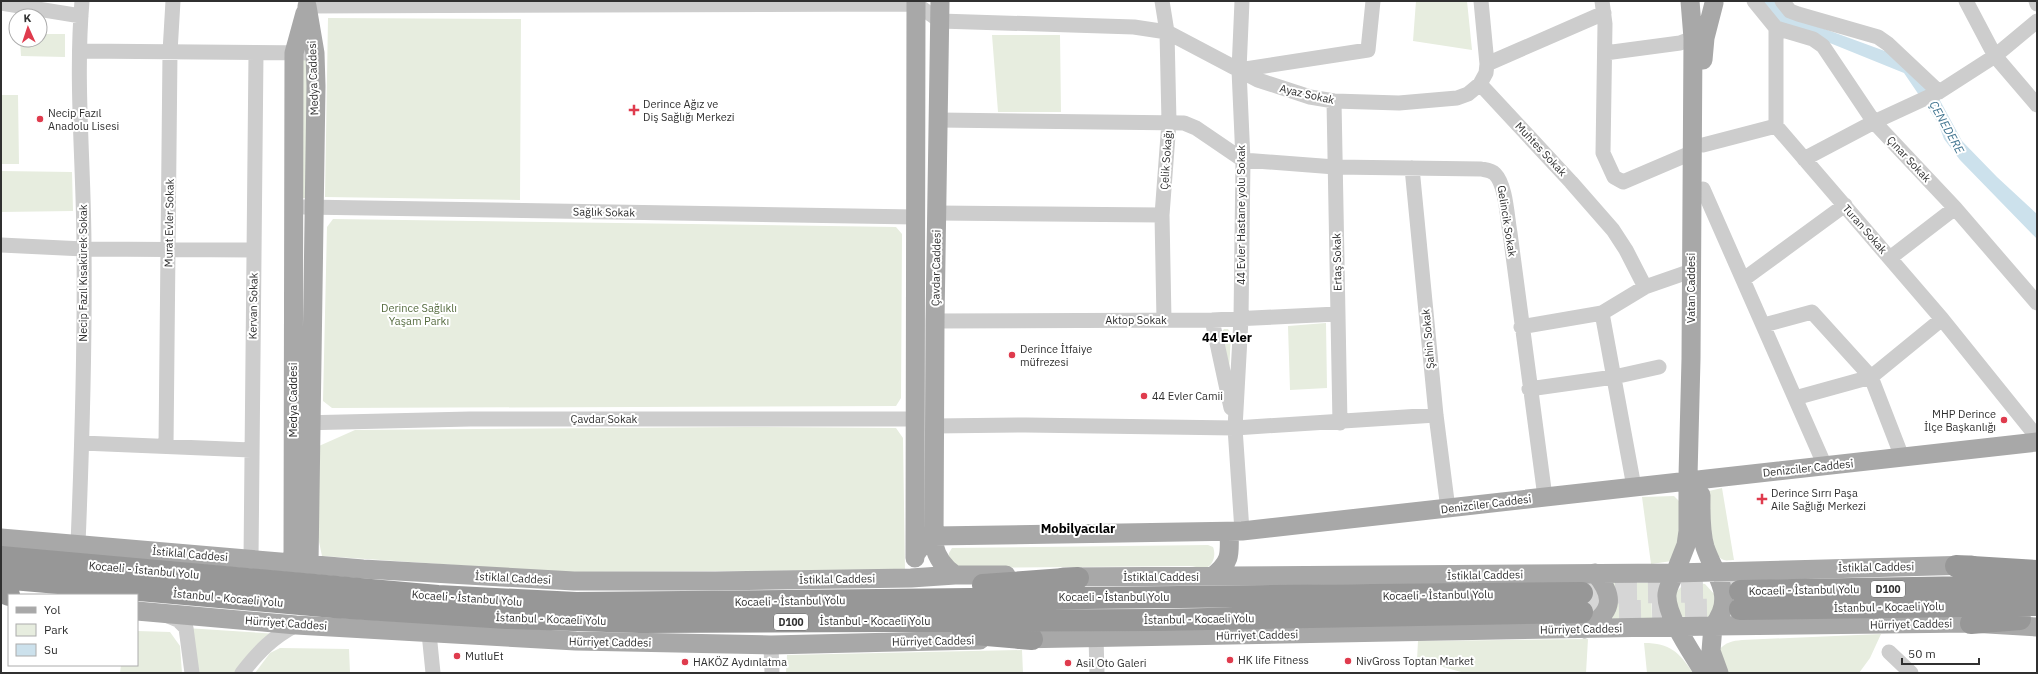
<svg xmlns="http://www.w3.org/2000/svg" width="2038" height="674" viewBox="0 0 2038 674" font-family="'IBM Plex Sans',sans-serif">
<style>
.green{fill:#e7eddf}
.water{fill:#cce1ec}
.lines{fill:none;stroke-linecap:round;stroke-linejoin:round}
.highway-tunnel{stroke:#d6d6d6;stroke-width:22;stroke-dasharray:22 11;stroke-linecap:butt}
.minor{stroke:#cdcdcd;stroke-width:15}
.major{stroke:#a8a8a8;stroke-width:19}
.highway{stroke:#979797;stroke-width:22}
.poi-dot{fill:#df3b4d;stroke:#fff;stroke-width:1.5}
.labels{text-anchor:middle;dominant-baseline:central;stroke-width:4;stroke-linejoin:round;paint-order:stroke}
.shield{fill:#fff;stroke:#6e6e6e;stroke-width:1}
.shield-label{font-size:10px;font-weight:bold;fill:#303030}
.street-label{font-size:11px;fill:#303030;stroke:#fff}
.poi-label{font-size:11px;fill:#303030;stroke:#fff;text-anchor:start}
.park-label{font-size:11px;fill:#556b3f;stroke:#fff}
.water-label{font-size:12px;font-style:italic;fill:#417590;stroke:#fff}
.quarter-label{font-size:13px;font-weight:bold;fill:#000;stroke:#fff}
</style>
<rect width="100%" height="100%" fill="#fff"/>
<!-- green -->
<path class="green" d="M 1416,1 L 1467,1 L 1472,50 L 1413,41 Z
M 328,18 L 521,19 L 520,200 L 325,197 Z
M 40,34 L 65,34 L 65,57 L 21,56 L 20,40 L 40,40 Z
M 992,35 L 1060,35 L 1061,112 L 998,112 Z
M 299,57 L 310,57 L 309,198 L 299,198 Z
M 1,95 L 18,95 L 19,164 L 1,164 Z
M 1,171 L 72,172 L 73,211 L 1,212 Z
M 333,219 L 896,227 L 902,234 L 901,398 L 896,406 L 332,408 L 323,401 L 327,227 Z
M 1326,323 L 1327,388 L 1290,390 L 1288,326 Z
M 1224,329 L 1228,329 L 1231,334 L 1229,372 L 1221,333 Z
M 747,427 L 896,428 L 903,438 L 905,570 L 559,572 L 322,556 L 314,518 L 319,446 L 355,430 Z
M 1722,488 L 1734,560 C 1731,560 1726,561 1724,560 C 1706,554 1710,507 1709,491 Z
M 1674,496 L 1681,503 L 1681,539 L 1672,561 L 1651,564 L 1642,497 Z
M 1208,545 L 1213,547 C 1216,554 1214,566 1205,568 C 1201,569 1194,566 1189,566 L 962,568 L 948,560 L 949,553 L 952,548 Z
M 1584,582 L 1592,584 L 1604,599 L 1584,626 Z
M 1692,582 L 1705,584 L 1715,595 L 1716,606 L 1707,618 L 1688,620 L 1678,613 L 1675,593 L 1681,587 Z
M 1606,583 L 1651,583 L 1652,621 L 1607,624 Z
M 186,628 L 278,634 L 242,673 L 192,673 Z
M 137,631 L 170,632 L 180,646 L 182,673 L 120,673 L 121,665 L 137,665 Z
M 1881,634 L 1870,658 L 1859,673 L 1728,673 L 1719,650 C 1726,642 1732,641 1742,640 Z
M 1588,639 L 1586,673 L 1465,673 L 1417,660 L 1418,641 Z
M 1644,643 C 1670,643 1679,652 1693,673 L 1647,673 Z
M 280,648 L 349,649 L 350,673 L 255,673 L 270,653 Z
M 1022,650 L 1023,673 L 786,673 L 787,655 Z"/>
<!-- water -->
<path class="water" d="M 1758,1 L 1774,1 L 1792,17 L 1893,54 L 1937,95 L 1962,141 L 1997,177 L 2037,214 L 2037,239 L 1960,160 L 1944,139 L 1938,123 L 1904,73 L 1815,37 L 1777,26 Z"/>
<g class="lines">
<!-- highway-tunnel -->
<path class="highway-tunnel" d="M 1582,593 L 1740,591
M 1586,612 L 1740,609"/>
<!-- minor -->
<path class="minor" d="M 307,1 L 307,6 L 916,4 L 940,21 L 1134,27 L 1167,32 L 1258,80 L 1310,97 L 1334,101 L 1399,103 L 1457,98 L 1468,94 L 1480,84 L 1486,73 L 1487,64 L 1481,1
M 1162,1 L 1167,32 L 1169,122 L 1162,215 L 1164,320
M 1602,1 L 1605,24 L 1603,153 L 1614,177 L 1623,182 L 1691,153
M 1754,1 L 1776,28 L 1776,126 L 1942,319 L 2037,437
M 1782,1 L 1790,11 L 1798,14 L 1878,37 L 1888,44 L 1939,92
M 1966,1 L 1995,56 L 2037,105
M 2036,1 L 2037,4
M 1,3 L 81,16
M 1776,28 L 1813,39 L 1823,46 L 1874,122 L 1955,208 L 2037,303
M 80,51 L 315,53
M 1605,53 L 1680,43 L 1693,38
M 1487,64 L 1604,13
M 1239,70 L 1368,50 L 1373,1
M 1480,84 L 1571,182 L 1613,230 L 1626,250 L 1645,287
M 1334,101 L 1340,423
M 939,120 L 1184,123 L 1196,128 L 1243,160
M 1703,145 L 1776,126
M 1804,159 L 1874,122 L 1939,92 L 1995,56 L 2037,21
M 1243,160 L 1335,167 L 1481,169 C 1486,170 1491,170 1495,174 C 1506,185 1507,217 1510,233 L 1545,497
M 1412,168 L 1436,415 L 1448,509
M 1703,189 L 1825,466
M 304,207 L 915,217
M 937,213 L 1162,215
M 1,245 L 84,249 L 254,250
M 1890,258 L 1955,208
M 1744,279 L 1845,205
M 1602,313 L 1634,487
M 1212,320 L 1231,408
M 935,321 L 1212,320 L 1337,314
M 1764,325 L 1812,312 L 1871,377 L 1902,457
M 1521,327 L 1602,313 L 1645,287 L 1691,271
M 1529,389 L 1614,377 L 1659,367
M 1795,398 L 1871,377 L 1942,319
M 300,423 L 470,419 L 915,419
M 934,426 L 1026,425 L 1235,428 L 1436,415
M 82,443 L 251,450
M 166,446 L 170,52 L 173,1
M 1242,531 L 1235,428 L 1241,319 L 1243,160 L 1239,70 L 1242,1
M 78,544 C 82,446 85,347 84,249 C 84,167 75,82 82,1
M 251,559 L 256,53
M 166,615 L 178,620 L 186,628 L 192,673
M 429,633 L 433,673
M 1096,637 L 1097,673
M 771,645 L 772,673
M 1889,652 L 1911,673
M 242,673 C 258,652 273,637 296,625"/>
<!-- major -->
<path class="major" d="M 940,1 L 935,321 L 934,545 C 937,558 943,567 955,575
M 307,6 L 315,53 L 316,86 L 309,564
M 1703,60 L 1705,38 L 1714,3
M 1701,495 C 1701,512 1700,530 1705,547 C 1715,577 1737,596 1713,626
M 1,538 L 363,569 L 574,581 L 715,581 L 911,578 L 955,575 L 1006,575
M 915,555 L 926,540 L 934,536 L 1242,531 L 2037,442
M 915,558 L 916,1
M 293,562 L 294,53 L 305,13
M 1063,577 L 1675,573 L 1686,545 L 1688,531 L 1688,476 L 1691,359 L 1693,38 L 1690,1
M 1212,577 C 1231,562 1230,555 1229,532
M 137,611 L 296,625 L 576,641 L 771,645 L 980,640
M 1713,626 L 1711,651 L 1719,673
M 1585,629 C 1611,613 1617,599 1595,573
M 1017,639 L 1713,626 L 1971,623 L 2037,627
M 1704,673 C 1693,654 1665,615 1667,594 C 1668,586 1672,580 1675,573 L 1972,565"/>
<!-- highway -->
<path class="highway" d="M 1,557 L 438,596 L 576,603 L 1582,593
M 1956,566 L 2037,571
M 1,578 L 334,607 L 507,618 L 640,622 L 1156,620 L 1582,612
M 983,585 L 1078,578
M 1740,591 L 2037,586
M 1,592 L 9,595
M 1740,609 L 2037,605
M 1971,623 L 2020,619
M 963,633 L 1032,639"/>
</g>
<!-- markers -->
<g class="poi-dot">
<path d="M632 104h4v4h4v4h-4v4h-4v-4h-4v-4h4z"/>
<circle cx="40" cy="119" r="4"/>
<circle cx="1012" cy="355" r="4"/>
<circle cx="1144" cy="396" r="4"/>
<circle cx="2004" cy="420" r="4"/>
<path d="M1760 493h4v4h4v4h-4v4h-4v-4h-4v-4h4z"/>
<circle cx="457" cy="656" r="4"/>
<circle cx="1230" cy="660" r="4"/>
<circle cx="1348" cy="661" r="4"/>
<circle cx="685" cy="662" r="4"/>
<circle cx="1068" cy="663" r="4"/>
</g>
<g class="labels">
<!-- shield labels -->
<g class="shield">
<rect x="1871" y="581" width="34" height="16" rx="3"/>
<rect x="774" y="614" width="34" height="16" rx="3"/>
</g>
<g class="shield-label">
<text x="1888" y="589">D100</text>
<text x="791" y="622">D100</text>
</g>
<!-- street labels -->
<g class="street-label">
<text transform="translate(313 78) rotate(-92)">Medya Caddesi</text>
<text transform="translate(1307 94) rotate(13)">Ayaz Sokak</text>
<text transform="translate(1541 149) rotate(47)">Muhtes Sokak</text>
<text transform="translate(1909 159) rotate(47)">Çınar Sokak</text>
<text transform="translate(1166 160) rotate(-86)">Çelik Sokağı</text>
<text transform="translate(604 212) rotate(1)">Sağlık Sokak</text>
<text transform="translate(1241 215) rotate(-90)">44 Evler Hastane yolu Sokak</text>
<text transform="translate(1507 221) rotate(81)">Gelincik Sokak</text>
<text transform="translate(169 223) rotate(-89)">Murat Evler Sokak</text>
<text transform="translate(1865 229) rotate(49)">Turan Sokak</text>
<text transform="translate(1337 262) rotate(-91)">Ertaş Sokak</text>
<text transform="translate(936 268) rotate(-89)">Çavdar Caddesi</text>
<text transform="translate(83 273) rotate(-90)">Necip Fazıl Kısakürek Sokak</text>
<text transform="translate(1691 288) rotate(-90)">Vatan Caddesi</text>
<text transform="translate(253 306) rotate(-89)">Kervan Sokak</text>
<text x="1136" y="320">Aktop Sokak</text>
<text transform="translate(1428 339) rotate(-95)">Şahin Sokak</text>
<text transform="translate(293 400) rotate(-90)">Medya Caddesi</text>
<text x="604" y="419">Çavdar Sokak</text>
<text transform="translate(1808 468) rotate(-6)">Denizciler Caddesi</text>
<text transform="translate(1486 504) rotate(-7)">Denizciler Caddesi</text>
<text transform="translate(190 554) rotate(5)">İstiklal Caddesi</text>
<text transform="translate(1876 567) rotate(-1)">İstiklal Caddesi</text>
<text transform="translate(144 570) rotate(5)">Kocaeli - İstanbul Yolu</text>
<text transform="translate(1485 575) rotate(-1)">İstiklal Caddesi</text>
<text x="1161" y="577">İstiklal Caddesi</text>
<text transform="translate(513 578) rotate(3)">İstiklal Caddesi</text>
<text transform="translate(837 579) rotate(-1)">İstiklal Caddesi</text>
<text transform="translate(1804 590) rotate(-1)">Kocaeli - İstanbul Yolu</text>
<text transform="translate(1438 595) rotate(-1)">Kocaeli - İstanbul Yolu</text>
<text x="1114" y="597">Kocaeli - İstanbul Yolu</text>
<text transform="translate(228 598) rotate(5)">İstanbul - Kocaeli Yolu</text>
<text transform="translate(467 598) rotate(4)">Kocaeli - İstanbul Yolu</text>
<text transform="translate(790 601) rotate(-1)">Kocaeli - İstanbul Yolu</text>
<text transform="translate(1889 607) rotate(-1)">İstanbul - Kocaeli Yolu</text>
<text transform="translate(551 619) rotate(2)">İstanbul - Kocaeli Yolu</text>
<text transform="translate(1199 619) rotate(-1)">İstanbul - Kocaeli Yolu</text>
<text x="875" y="621">İstanbul - Kocaeli Yolu</text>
<text transform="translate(286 623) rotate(4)">Hürriyet Caddesi</text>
<text transform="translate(1911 624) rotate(-1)">Hürriyet Caddesi</text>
<text transform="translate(1581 629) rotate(-1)">Hürriyet Caddesi</text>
<text transform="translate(1257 635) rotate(-1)">Hürriyet Caddesi</text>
<text transform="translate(933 641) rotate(-1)">Hürriyet Caddesi</text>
<text transform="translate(610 642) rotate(1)">Hürriyet Caddesi</text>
</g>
<!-- poi labels -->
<g class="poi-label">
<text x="643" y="104">Derince Ağız ve<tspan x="643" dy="13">Diş Sağlığı Merkezi</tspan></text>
<text x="48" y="113">Necip Fazıl<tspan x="48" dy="13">Anadolu Lisesi</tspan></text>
<text x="1020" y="349">Derince İtfaiye<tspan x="1020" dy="13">müfrezesi</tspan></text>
<text x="1152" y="396">44 Evler Camii</text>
<text x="1996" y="414" text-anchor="end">MHP Derince<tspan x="1996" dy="13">İlçe Başkanlığı</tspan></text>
<text x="1771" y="493">Derince Sırrı Paşa<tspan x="1771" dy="13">Aile Sağlığı Merkezi</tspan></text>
<text x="465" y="656">MutluEt</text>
<text x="1238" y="660">HK life Fitness</text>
<text x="1356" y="661">NivGross Toptan Market</text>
<text x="693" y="662">HAKÖZ Aydınlatma</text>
<text x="1076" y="663">Asil Oto Galeri</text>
</g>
<!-- park labels -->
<g class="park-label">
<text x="419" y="308">Derince Sağlıklı<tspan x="419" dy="13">Yaşam Parkı</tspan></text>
</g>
<!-- water labels -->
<g class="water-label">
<text transform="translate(1947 127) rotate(61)">ÇENEDERE</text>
</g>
<!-- quarter labels -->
<g class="quarter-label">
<text x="1227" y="337">44 Evler</text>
<text x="1078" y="528">Mobilyacılar</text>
</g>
</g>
<!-- border -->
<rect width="2038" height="674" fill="none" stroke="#303030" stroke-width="4"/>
<!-- legend -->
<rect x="8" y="594" width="130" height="72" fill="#ffffff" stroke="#acacac"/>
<rect x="16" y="607" width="20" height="6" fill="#a8a8a8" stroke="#acacac"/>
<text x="44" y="614" font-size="12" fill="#303030">Yol</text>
<rect x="16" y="624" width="20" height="12" fill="#e7eddf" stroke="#acacac"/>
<text x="44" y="634" font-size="12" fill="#303030">Park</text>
<rect x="16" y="644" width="20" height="12" fill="#cce1ec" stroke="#acacac"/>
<text x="44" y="654" font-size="12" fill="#303030">Su</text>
<!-- north arrow -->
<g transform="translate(28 28) rotate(357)"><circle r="19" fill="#ffffff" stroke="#acacac"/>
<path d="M0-3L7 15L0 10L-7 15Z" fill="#df3b4d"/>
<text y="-6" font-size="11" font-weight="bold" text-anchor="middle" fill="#303030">K</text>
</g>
<!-- scale -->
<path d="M1902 658v6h77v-6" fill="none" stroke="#303030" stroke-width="2"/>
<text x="1908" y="658" font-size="12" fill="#303030" stroke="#ffffff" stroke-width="3" paint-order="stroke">50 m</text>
</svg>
